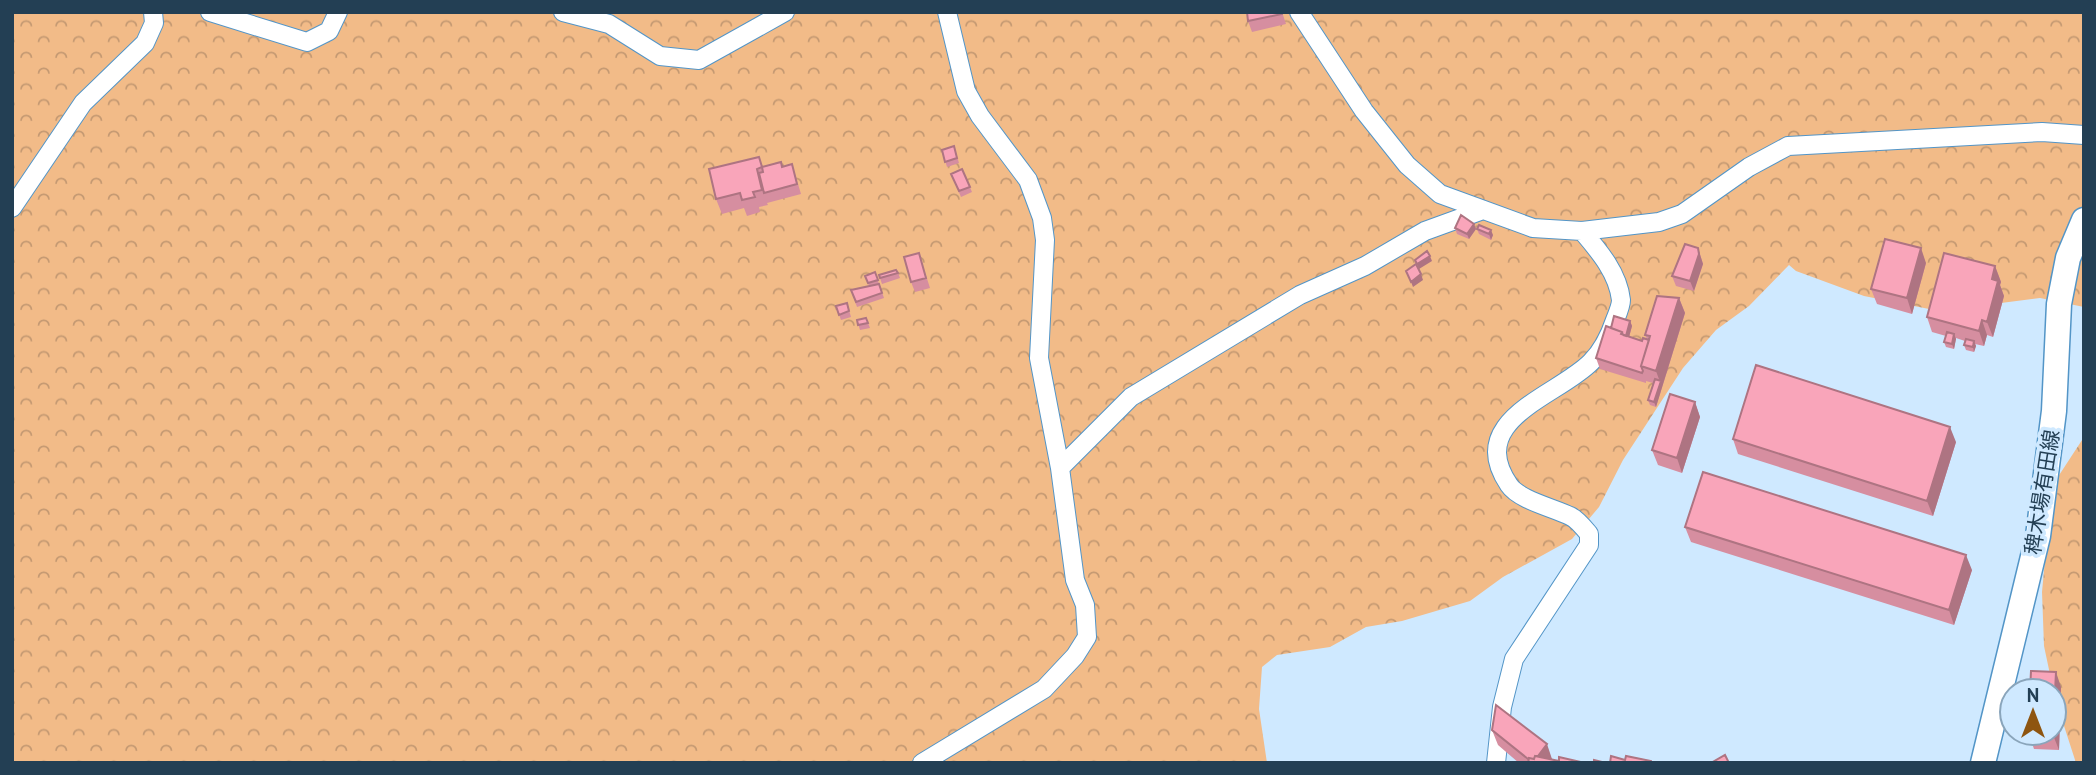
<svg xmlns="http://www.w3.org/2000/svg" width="2096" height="775" viewBox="0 0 2096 775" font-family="'PT Sans','Noto Sans JP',sans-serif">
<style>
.forest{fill:url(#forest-crowns)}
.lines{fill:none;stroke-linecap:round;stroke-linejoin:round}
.minor-casing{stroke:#5395c7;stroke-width:20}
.secondary-casing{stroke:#5395c7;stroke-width:27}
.minor{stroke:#fff;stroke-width:18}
.secondary{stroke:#fff;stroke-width:24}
.wall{fill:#d68ea0}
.shaded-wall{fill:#ae7482}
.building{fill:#f9a5ba;stroke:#ae7482;stroke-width:2}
.labels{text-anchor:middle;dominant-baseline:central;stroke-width:7;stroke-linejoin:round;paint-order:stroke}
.street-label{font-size:21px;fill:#233f54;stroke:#cfe9ff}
</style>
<defs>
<pattern id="forest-crowns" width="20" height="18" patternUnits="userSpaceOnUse" patternTransform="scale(1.75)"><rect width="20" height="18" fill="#f2bb88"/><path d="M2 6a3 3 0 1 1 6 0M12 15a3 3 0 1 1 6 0" fill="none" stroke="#c49972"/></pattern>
</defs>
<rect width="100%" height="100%" fill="#cfe9ff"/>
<!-- forest -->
<path class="forest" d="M 12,12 L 2084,12 L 2084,307 L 2040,298 L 1939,311 L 1864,296 L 1796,271 L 1789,265 L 1749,306 L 1716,330 L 1683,368 L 1623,460 L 1599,507 L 1572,539 L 1503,577 L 1470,601 L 1402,621 L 1366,627 L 1330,647 L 1277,655 L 1262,667 L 1259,709 L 1267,763 L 12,763 Z
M 2084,437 L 2084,763 L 2076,763 L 2055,698 L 2044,646 L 2042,592 L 2052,486 Z"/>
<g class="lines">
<defs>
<path id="minor" d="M 210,12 L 307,42 L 329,31 L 338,12
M 563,12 L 609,24 L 660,56 L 699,60 L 785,12
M 1299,12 L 1364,111 L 1407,165 L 1440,194 L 1533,228 L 1582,231 L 1659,222 L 1682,214 L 1749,167 L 1788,146 L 2042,132 L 2084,135
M 12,208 L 83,103 L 145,43 L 154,23 L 153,12
M 1060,468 L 1131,397 L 1300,295 L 1365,266 L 1425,231 L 1480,211
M 922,763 L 1044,689 L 1075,656 L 1087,637 L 1085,605 L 1075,580 L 1060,468 L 1039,358 L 1045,240 L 1042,218 L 1028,180 L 980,116 L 966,91 L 947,12
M 1496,763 L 1502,707 L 1514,659 L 1589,545 L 1589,534 C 1584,528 1577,519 1570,516 C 1554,508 1519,500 1509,485 C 1464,419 1558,396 1591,362 C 1602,351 1610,335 1615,320 C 1617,315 1621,306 1621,300 C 1618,273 1599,251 1582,231"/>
<path id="secondary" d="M 1983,763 L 2038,536 L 2054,411 L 2059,304 L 2068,258 L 2084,220"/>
</defs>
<!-- minor casing -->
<use href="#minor" class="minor-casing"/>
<!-- secondary casing -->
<use href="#secondary" class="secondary-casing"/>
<!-- minor -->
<use href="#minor" class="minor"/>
<!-- secondary -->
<use href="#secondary" class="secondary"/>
</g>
<!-- wall -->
<path class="wall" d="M 1282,12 L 1286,24 L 1252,32 L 1248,21 Z
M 954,146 L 959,163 L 947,167 L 942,150 Z
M 792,164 L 801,194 L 767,203 L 768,205 L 759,207 L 760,212 L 747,216 L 744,208 L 722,214 L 716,199 L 709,169 L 783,167 Z
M 962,169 L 972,192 L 961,197 L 951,174 Z
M 1474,224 L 1476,229 L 1469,239 L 1457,234 L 1455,228 Z
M 1477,229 L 1493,235 L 1491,240 L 1479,234 Z
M 1698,248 L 1703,264 L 1694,291 L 1676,286 L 1672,276 Z
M 922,263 L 930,288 L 915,292 L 911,282 Z
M 1926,263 L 1912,314 L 1877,304 L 1871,289 Z
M 1995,266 L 2001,282 L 2000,285 L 2004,296 L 1993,337 L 1987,335 L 1984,346 L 1975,344 L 1976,346 L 1974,352 L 1966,350 L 1964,345 L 1965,341 L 1956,338 L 1954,349 L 1946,347 L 1944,342 L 1946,336 L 1932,332 L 1927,317 Z
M 875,272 L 884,298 L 857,307 L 851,290 L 869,286 L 865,276 Z
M 898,273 L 900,278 L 882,284 L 879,275 Z
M 1679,298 L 1685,313 L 1656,407 L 1650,405 L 1648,400 L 1653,383 L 1646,381 L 1646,383 L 1600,369 L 1596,358 L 1611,328 L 1630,321 L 1632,326 L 1629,337 L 1642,341 L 1647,339 L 1645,335 Z
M 847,303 L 851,317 L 841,320 L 836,306 Z
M 866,318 L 870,328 L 860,330 L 857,320 Z
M 1695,402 L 1700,417 L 1682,473 L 1658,465 L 1652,450 Z
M 1733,439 L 1956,442 L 1933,516 L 1738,454 Z
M 1685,527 L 1972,570 L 1954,625 L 1691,542 Z
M 2061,687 L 2059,750 L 2034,749 L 2029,734 Z
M 1492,730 L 1552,760 L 1585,763 L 1519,763 L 1498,745 Z"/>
<!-- shaded-wall -->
<path class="shaded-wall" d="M 1474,224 L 1476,229 L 1469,239 L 1467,234 Z
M 1491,230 L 1493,235 L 1491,240 L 1489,234 Z
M 1698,248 L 1703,264 L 1694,291 L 1690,281 Z
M 1921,248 L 1926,263 L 1912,314 L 1907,298 Z
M 1430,256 L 1432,261 L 1419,269 L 1417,264 Z
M 1995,266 L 2001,282 L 2000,285 L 2004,296 L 1993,337 L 1987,322 L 1992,279 Z
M 1421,274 L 1423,280 L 1413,287 L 1411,282 Z
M 1679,298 L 1685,313 L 1656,407 L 1654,402 L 1660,382 L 1656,371 Z
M 1982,320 L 1987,335 L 1984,346 L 1979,331 Z
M 1630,321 L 1632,326 L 1628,341 L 1626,336 Z
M 1954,334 L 1956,339 L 1954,349 L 1952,344 Z
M 1974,341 L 1976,346 L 1974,352 L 1973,347 Z
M 1695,402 L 1700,417 L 1682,473 L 1677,458 Z
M 1950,427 L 1956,442 L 1933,516 L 1927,501 Z
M 1966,555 L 1972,570 L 1954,625 L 1949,610 Z
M 2056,672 L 2061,687 L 2059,750 L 2053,735 Z
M 1547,744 L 1552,759 L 1533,763 Z"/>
<!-- building -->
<path class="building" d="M 1247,12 L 1282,12 L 1282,14 L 1248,21 Z
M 954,146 L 957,158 L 945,162 L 942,150 Z
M 759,157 L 762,167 L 757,169 L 762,190 L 753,192 L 755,197 L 742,200 L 740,193 L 716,199 L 709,169 Z
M 781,162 L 782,167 L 792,164 L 797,184 L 764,193 L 759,173 L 763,172 L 762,167 Z
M 962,169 L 970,187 L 959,191 L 951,174 Z
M 1461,215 L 1474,224 L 1467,234 L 1455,228 Z
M 1479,225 L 1491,230 L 1489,234 L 1477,229 Z
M 1885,239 L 1921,248 L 1907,298 L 1871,289 Z
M 1685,244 L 1698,248 L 1699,254 L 1690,281 L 1672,276 Z
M 1427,251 L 1430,256 L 1417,264 L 1415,260 Z
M 919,253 L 926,278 L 911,282 L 904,257 Z
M 1944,253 L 1995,266 L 1992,279 L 1998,281 L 1987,322 L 1982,320 L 1979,331 L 1927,317 Z
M 1416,264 L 1421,274 L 1411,282 L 1406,271 Z
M 896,270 L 898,273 L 880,278 L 879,275 Z
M 875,272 L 878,280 L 868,283 L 865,276 Z
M 879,284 L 882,293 L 856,302 L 851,290 Z
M 1657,296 L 1679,298 L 1656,371 L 1641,366 L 1650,336 L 1645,335 Z
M 847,303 L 849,311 L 839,315 L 836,306 Z
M 1614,316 L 1630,321 L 1626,336 L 1623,335 L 1622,332 L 1611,328 Z
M 866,318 L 868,323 L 858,325 L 857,320 Z
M 1606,326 L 1622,332 L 1621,334 L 1642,341 L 1643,338 L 1649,340 L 1641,366 L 1643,371 L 1642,373 L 1596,358 Z
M 1947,332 L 1954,334 L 1952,344 L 1944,342 Z
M 1966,339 L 1974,341 L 1973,347 L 1964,345 Z
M 1756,365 L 1950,427 L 1927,501 L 1733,439 Z
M 1655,379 L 1661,381 L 1654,402 L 1648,400 Z
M 1670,394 L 1695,402 L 1677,458 L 1652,450 Z
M 1703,472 L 1966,555 L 1949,610 L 1685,527 Z
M 2031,671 L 2056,672 L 2054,712 L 2054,691 L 2030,691 Z
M 1496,705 L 1547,744 L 1538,756 L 1535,756 L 1534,759 L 1529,758 L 1528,759 L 1492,730 Z
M 2029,733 L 2053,733 L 2053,735 L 2029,734 Z
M 1725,755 L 1729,763 L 1711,763 Z
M 1535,756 L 1559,761 L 1559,757 L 1585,763 L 1528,763 L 1529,758 L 1534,759 Z
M 1611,756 L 1625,760 L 1626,756 L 1651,761 L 1651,763 L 1610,763 Z
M 1594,760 L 1606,763 L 1594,763 Z"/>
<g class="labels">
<!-- street labels -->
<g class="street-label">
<text transform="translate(2042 492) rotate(-81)">稗木場有田線</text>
</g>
</g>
<!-- border -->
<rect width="2096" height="775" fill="none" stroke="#233f54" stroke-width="28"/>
<!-- north arrow -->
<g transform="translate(2033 712)"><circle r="33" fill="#cfe9ff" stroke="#8aa5bb" stroke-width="2"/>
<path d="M0-5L12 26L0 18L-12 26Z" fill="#8e5510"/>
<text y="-10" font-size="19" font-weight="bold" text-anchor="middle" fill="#233f54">N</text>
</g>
</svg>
